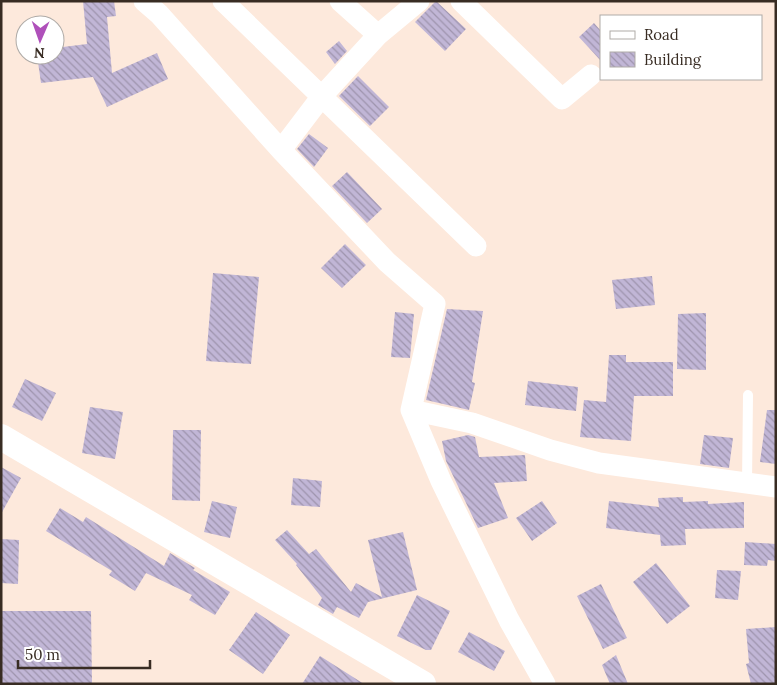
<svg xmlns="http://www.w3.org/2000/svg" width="777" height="685" viewBox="0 0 777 685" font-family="Lora,serif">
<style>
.building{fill:url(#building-back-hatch)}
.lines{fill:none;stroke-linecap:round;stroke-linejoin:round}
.service{stroke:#fff;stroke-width:10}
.minor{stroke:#fff;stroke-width:21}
.tertiary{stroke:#fff;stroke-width:26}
</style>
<defs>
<pattern id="building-back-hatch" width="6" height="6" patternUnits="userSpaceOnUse" patternTransform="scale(1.25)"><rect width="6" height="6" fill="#c1b6d6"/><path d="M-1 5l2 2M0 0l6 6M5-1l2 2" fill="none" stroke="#9e94ad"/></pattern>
</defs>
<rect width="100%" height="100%" fill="#fde9dc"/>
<!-- building -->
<path class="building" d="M 83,1 L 114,1 L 116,16 L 107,17 L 112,73 L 157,53 L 168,79 L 107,107 L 93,77 L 41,83 L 37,55 L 55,55 L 55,48 L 87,44 Z
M 436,1 L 466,29 L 445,51 L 415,22 Z
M 594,23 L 601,31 L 601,61 L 579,37 Z
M 339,41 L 347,51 L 335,64 L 326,52 Z
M 358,76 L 389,107 L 370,126 L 339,96 Z
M 309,134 L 328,148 L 314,167 L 297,149 Z
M 347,172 L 382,209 L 367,223 L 332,186 Z
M 345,244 L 366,265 L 342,288 L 321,268 Z
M 213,273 L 259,277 L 251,364 L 206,361 Z
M 652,276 L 655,305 L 616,309 L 612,280 Z
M 447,309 L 483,311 L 472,382 L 475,383 L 469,410 L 426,400 Z
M 395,312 L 414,314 L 410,358 L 391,357 Z
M 706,313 L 706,370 L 677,369 L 678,314 Z
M 609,355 L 626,355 L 626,362 L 673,362 L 673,396 L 634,396 L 631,441 L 580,437 L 584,400 L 606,402 Z
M 25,379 L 56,393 L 42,421 L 12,407 Z
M 528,381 L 578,387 L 576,411 L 525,405 Z
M 90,407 L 123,412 L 115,459 L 82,453 Z
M 767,410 L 776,410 L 776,464 L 760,462 Z
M 173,430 L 201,430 L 200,501 L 172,500 Z
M 468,435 L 475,437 L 479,457 L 525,455 L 527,481 L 494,483 L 508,518 L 478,528 L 446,461 L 442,441 Z
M 704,435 L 733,438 L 729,468 L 700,464 Z
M 1,467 L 21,478 L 1,514 Z
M 293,478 L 322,481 L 320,507 L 291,505 Z
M 683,497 L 683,502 L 708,501 L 708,504 L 744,502 L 744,528 L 685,529 L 686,545 L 661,546 L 660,535 L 606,528 L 609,501 L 659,507 L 658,498 Z
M 212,501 L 237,507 L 230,538 L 204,532 Z
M 542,501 L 557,523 L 532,541 L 516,518 Z
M 60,508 L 83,522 L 86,517 L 164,566 L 170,553 L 195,568 L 193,570 L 230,592 L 215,615 L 189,600 L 192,595 L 146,573 L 135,591 L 109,575 L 112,571 L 46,531 Z
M 287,530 L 309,554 L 316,549 L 351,592 L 356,583 L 382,597 L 368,540 L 403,532 L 417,590 L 368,602 L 359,618 L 337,607 L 333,614 L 318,605 L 322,598 L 296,565 L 297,564 L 275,540 Z
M 1,539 L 19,540 L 18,584 L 1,583 Z
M 745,542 L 776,544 L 776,561 L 768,560 L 767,566 L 744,565 Z
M 656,563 L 690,606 L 667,624 L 633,582 Z
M 717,570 L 741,571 L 738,600 L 715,598 Z
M 601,584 L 627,638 L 603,649 L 577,596 Z
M 417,595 L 450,611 L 431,650 L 426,650 L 397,636 Z
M 1,611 L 91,611 L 92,684 L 1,684 Z
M 256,612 L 290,635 L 263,674 L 229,650 Z
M 776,627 L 776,684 L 751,684 L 746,664 L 749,663 L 746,629 Z
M 469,632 L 505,651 L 494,671 L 458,652 Z
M 616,655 L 628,684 L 610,684 L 602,665 Z
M 320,656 L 364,684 L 302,684 Z"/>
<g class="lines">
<!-- service -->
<path class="service" d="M 747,484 L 748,395"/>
<!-- minor -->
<path class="minor" d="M 144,1 L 159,14 L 281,150 L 387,262 L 435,304 L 411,410 L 441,481 L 509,620 L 545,684
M 223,1 L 476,246
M 340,1 L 378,35
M 461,1 L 562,99 L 591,75
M 281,150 L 322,96 L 378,35 L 419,1
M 411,410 L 472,423 L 550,450 L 599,463 L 776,487"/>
<!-- tertiary -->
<path class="tertiary" d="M 1,437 L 423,684"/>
</g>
<!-- border -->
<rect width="777" height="685" fill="none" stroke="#382c23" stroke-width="5"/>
<!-- legend -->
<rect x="600" y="15" width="162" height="65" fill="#ffffff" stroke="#afaba7"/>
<rect x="610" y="31" width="25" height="8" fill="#ffffff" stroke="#afaba7"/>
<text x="644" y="40" font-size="15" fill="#382c23">Road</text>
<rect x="610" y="52" width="25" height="15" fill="url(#building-back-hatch)" stroke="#afaba7"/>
<text x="644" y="65" font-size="15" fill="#382c23">Building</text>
<!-- north arrow -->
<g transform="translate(40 40) rotate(182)"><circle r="24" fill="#ffffff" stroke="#afaba7"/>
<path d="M0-4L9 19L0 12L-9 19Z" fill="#af50ba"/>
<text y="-8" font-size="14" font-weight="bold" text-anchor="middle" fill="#382c23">N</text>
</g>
<!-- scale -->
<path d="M18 660v8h132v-8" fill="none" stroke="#382c23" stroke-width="2.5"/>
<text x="25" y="660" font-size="15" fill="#382c23" stroke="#ffffff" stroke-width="4" paint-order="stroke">50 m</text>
</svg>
